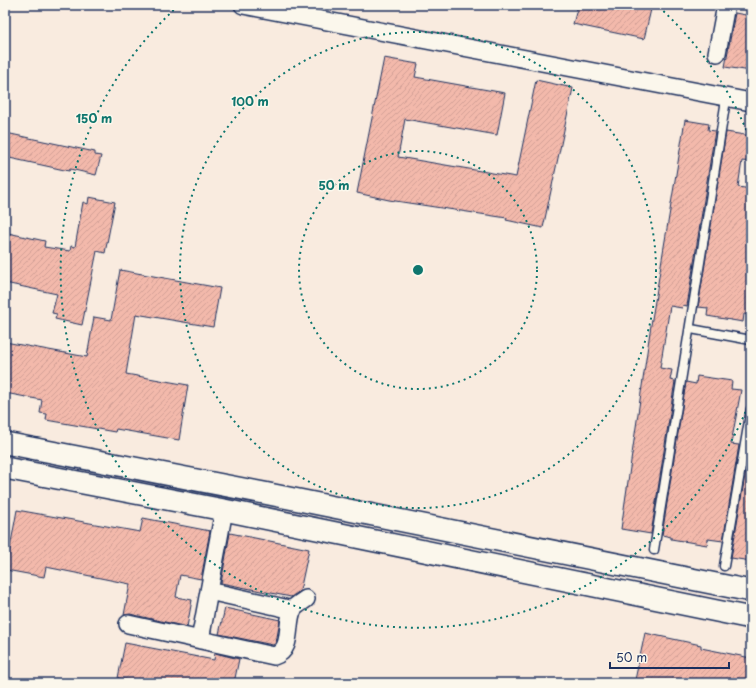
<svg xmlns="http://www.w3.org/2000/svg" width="756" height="688" viewBox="0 0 756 688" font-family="'Playpen Sans',sans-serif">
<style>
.building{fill:url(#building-hatch);stroke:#1b2f5e}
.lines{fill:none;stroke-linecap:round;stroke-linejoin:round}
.service-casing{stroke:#1b2f5e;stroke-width:11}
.minor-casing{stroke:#1b2f5e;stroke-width:20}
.tertiary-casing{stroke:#1b2f5e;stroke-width:24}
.service{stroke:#fbf7ec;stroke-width:8}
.minor{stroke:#fbf7ec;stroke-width:17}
.tertiary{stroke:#fbf7ec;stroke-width:21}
.ring{fill:none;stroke:#0f766e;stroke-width:2;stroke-dasharray:2 4}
.centre{fill:#0f766e;stroke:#fbf7ec;stroke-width:2}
.ring-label{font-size:12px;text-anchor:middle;font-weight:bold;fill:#0f766e;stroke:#fbf7ec;stroke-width:3;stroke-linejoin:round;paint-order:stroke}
</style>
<defs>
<pattern id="building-hatch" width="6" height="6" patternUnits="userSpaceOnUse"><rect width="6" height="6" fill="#f3b9ab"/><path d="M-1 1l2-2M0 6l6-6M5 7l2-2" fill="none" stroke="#d09f96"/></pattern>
</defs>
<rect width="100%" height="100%" fill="#f9ebdf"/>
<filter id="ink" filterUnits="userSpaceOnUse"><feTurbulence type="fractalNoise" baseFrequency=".025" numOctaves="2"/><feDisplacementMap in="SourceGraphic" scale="8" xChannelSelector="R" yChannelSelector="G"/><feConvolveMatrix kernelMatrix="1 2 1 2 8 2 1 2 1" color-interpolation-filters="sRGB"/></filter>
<g filter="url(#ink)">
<!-- building -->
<path class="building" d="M 578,5 L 652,5 L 644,39 L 573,24 Z
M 735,13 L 751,16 L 751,71 L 725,67 Z
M 384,58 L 418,64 L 415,77 L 505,93 L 497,135 L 405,119 L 398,157 L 516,177 L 536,80 L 573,88 L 543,228 L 506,220 L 507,218 L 389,200 L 357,193 Z
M 685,120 L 709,124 L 708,130 L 715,131 L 687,306 L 683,305 L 682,308 L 670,306 L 660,368 L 672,370 L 670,380 L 675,381 L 651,534 L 621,529 L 651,325 Z
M 726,132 L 751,136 L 751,162 L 742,161 L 738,187 L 751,189 L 751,315 L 744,314 L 743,322 L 707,316 L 708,308 L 698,307 Z
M 6,133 L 95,152 L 95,155 L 101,156 L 96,175 L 70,169 L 69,171 L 5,157 Z
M 89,197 L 115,202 L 105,253 L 97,251 L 82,325 L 55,319 L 57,314 L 52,313 L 57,294 L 5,283 L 5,240 L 6,240 L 8,233 L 45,241 L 44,247 L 70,251 L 71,246 L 75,247 L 83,202 L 88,204 Z
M 120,270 L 220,288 L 213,327 L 136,314 L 126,374 L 188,385 L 179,440 L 116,429 L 115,432 L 46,420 L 47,414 L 40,413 L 42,400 L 5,393 L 5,342 L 87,357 L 94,317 L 111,320 Z
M 697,376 L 732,381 L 731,389 L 741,390 L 731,444 L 739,445 L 723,541 L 708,539 L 707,545 L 671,539 L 671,537 L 662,535 L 686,382 L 696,384 Z
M 750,446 L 751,446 L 751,561 L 731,558 Z
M 17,510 L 140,532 L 143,518 L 210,531 L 201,579 L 180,575 L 176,597 L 192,600 L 187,627 L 130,614 L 124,615 L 130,584 L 46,567 L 44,577 L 6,570 Z
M 230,533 L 309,549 L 300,591 L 291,597 L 221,583 Z
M 225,608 L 280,620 L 276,643 L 273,645 L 219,634 Z
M 645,633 L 701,645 L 701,648 L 751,658 L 751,683 L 651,683 L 635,680 Z
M 125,643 L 214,660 L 215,653 L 239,659 L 234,683 L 142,683 L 118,678 Z"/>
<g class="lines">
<defs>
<path id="service" d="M 691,329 L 751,340
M 654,550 L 725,106
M 724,566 L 751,409"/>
<path id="minor" d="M 243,5 L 751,102
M 717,53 L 726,5
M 209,591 L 293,610
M 128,624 L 274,656 C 294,650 285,623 293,609 C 296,605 302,602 306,599
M 200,640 L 224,510"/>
<path id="tertiary" d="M 5,443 L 264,493 L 751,591
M 5,468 L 224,510 L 751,618"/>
</defs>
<!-- service casing -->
<use href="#service" class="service-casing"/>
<!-- minor casing -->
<use href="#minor" class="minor-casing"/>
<!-- tertiary casing -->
<use href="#tertiary" class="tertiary-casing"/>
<!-- service -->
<use href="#service" class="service"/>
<!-- minor -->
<use href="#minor" class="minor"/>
<!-- tertiary -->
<use href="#tertiary" class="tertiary"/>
</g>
</g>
<!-- distance rings -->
<g class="ring">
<circle cx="418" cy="270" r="119"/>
<circle cx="418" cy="270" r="238"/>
<path d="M750 401A357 357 0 1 1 177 7M659 7A357 357 0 0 1 750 139"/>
</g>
<circle cx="418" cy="270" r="6" class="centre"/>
<g class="ring-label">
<text x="250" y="106">100 m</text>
<text x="94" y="123">150 m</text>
<text x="334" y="190">50 m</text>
</g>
<!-- margin -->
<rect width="756" height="688" fill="none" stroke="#fbf7ec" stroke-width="20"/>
<rect x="10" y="10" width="736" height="668" fill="none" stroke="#1b2f5e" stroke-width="1.5" filter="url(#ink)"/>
<!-- scale -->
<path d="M610 662v6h119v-6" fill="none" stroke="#1b2f5e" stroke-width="2"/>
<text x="616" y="662" font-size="12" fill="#1b2f5e" stroke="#fbf7ec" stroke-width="3" paint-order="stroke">50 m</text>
</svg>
